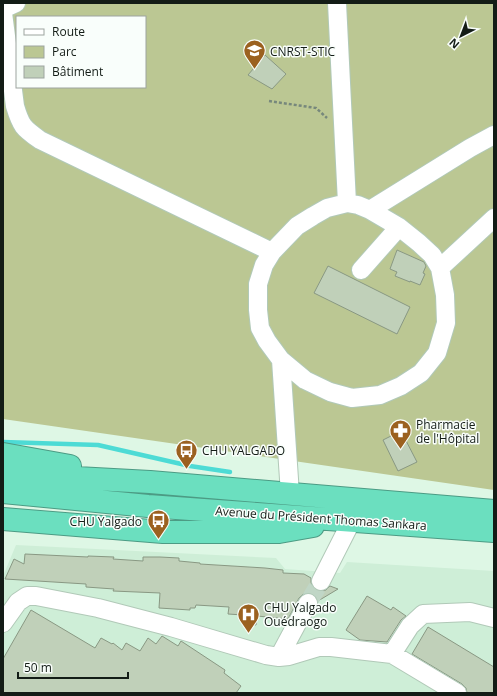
<svg xmlns="http://www.w3.org/2000/svg" width="497" height="696" viewBox="0 0 497 696" font-family="'Open Sans',sans-serif">
<style>
.built{fill:#ceeed7}
.green{fill:#bbc793;fill-rule:evenodd}
.lines{fill:none;stroke-linecap:round;stroke-linejoin:round}
.stream{stroke:#4ddbd5;stroke-width:4.5}
.building{fill:#c0d0b9;stroke:#899883}
.minor-tunnel{stroke:#c0d6c6;stroke-width:18;stroke-dasharray:18 9;stroke-linecap:butt}
.minor-casing{stroke:#b1c9b8;stroke-width:20}
.highway-casing{stroke:#4c9b84;stroke-width:24}
.path{stroke:#77887c;stroke-width:2.5;stroke-dasharray:3 2;stroke-linecap:butt}
.minor{stroke:#fff;stroke-width:18}
.highway{stroke:#6bdfbf;stroke-width:22}
.labels{text-anchor:middle;dominant-baseline:central;stroke-width:3;stroke-linejoin:round;paint-order:stroke}
.poi-label{font-size:12px;fill:#131c16;stroke:#f9fefb;text-anchor:start}
.street-label{font-size:12px;fill:#131c16;stroke:#f9fefb}
</style>
<rect width="100%" height="100%" fill="#def7e5"/>
<!-- built -->
<path class="built" d="M 16,545 L 276,558 L 285,569 L 340,573 L 347,562 L 494,571 L 494,693 L 3,693 L 3,576 Z"/>
<!-- green -->
<path class="green" d="M 3,3 L 494,3 L 494,490 L 3,419 ZM 17,17 L 145,17 L 145,87 L 17,87 Z"/>
<g class="lines">
<!-- stream -->
<path class="stream" d="M 3,442 L 98,445 L 190,466 L 230,472"/>
</g>
<!-- building -->
<path class="building" d="M 265,55 L 286,74 L 272,89 L 248,75 Z
M 397,250 L 424,262 L 426,266 L 423,273 L 425,274 L 420,285 L 410,281 L 410,282 L 395,276 L 397,272 L 390,269 Z
M 328,266 L 410,307 L 397,334 L 314,293 Z
M 401,431 L 417,462 L 398,471 L 383,440 Z
M 25,554 L 88,557 L 88,556 L 114,557 L 113,559 L 143,561 L 143,557 L 160,557 L 179,558 L 179,561 L 200,563 L 200,564 L 265,568 L 283,570 L 283,573 L 304,574 L 311,578 L 311,582 L 312,586 L 317,590 L 322,591 L 326,590 L 330,586 L 338,589 L 318,601 L 317,597 L 313,594 L 308,593 L 303,594 L 299,598 L 288,619 L 257,616 L 256,625 L 242,624 L 243,615 L 228,614 L 229,607 L 196,605 L 195,608 L 190,608 L 190,610 L 159,608 L 160,593 L 113,591 L 114,589 L 86,587 L 86,584 L 5,579 L 14,559 L 24,564 Z
M 367,596 L 391,610 L 393,607 L 406,616 L 401,620 L 387,642 L 360,640 L 346,630 Z
M 31,610 L 95,648 L 101,638 L 112,644 L 113,643 L 122,650 L 126,643 L 140,651 L 148,638 L 156,644 L 162,636 L 178,646 L 181,641 L 225,670 L 224,673 L 241,686 L 236,693 L 3,693 L 3,659 Z
M 428,627 L 494,667 L 494,693 L 467,693 L 466,688 L 462,684 L 412,654 Z"/>
<g class="lines">
<!-- minor-tunnel -->
<path class="minor-tunnel" d="M 308,603 L 321,581"/>
<defs>
<path id="minor" d="M 16,3 L 5,8 L 4,9 L 3,13 L 15,106 C 21,126 23,128 40,140 L 272,252
M 337,3 L 347,203
M 370,210 L 470,148 L 494,135
M 440,268 L 494,218
M 361,270 L 399,227
M 281,360 L 305,380 L 330,392 L 352,398 L 380,395 L 401,386 L 421,373 L 437,353 L 446,323 L 445,295 L 440,268 L 432,255 L 419,243 L 399,227 L 370,210 L 358,205 L 347,203 L 327,208 L 313,216 L 297,226 L 272,252 L 264,265 L 258,284 L 258,310 L 260,328 L 267,341 L 281,360 L 290,494
M 321,581 L 352,520
M 3,623 L 18,602 L 27,596 L 36,596 L 98,608 L 171,627 L 266,655 L 279,657 L 289,656 L 319,647 L 331,647 L 392,654 L 457,693
M 392,654 L 410,626 L 423,614 L 470,612 L 494,618
M 279,657 L 308,603"/>
<path id="highway" d="M 3,454 L 70,466
M 3,474 L 150,482 L 494,511
M 3,492 L 148,506 L 494,531
M 3,519 L 163,532 L 279,532 L 313,526"/>
</defs>
<!-- minor casing -->
<use href="#minor" class="minor-casing"/>
<!-- highway casing -->
<use href="#highway" class="highway-casing"/>
<!-- path -->
<path class="path" d="M 269,101 L 316,108 L 327,118"/>
<!-- minor -->
<use href="#minor" class="minor"/>
<!-- highway -->
<use href="#highway" class="highway"/>
</g>
<!-- icons -->
<defs>
<symbol id="school-pin" viewBox="-11 -11 22 30"><path d="M0 17L-7.5 6A9.5 9.5 0 1 1 7.5 6Z" fill="#9b6120" stroke="#f9fefb"/><path d="M0-5L7-2L0 1L-7-2ZM-4 1L0 2.5L4 1V4Q0 6-4 4Z" fill="#fff"/></symbol>
<symbol id="pharmacy-pin" viewBox="-11 -11 22 30"><path d="M0 17L-7.5 6A9.5 9.5 0 1 1 7.5 6Z" fill="#9b6120" stroke="#f9fefb"/><path d="M-2-6h4v4h4v4h-4v4h-4v-4h-4v-4h4Z" fill="#fff"/></symbol>
<symbol id="bus-pin" viewBox="-11 -11 22 30"><path d="M0 17L-7.5 6A9.5 9.5 0 1 1 7.5 6Z" fill="#9b6120" stroke="#f9fefb"/><path d="M-5-6H5V4H4V6H2V4H-2V6H-4V4H-5ZM-3.5-4V0h7V-4ZM-3.5 1.2v1.5H-2V1.2ZM2 1.2v1.5H3.5V1.2Z" fill="#fff"/></symbol>
<symbol id="hospital-pin" viewBox="-11 -11 22 30"><path d="M0 17L-7.5 6A9.5 9.5 0 1 1 7.5 6Z" fill="#9b6120" stroke="#f9fefb"/><path d="M-5-5h3v3.5h4V-5h3V5h-3V1.5h-4V5h-3Z" fill="#fff"/></symbol>
</defs>
<g fill-rule="evenodd">
<use href="#school-pin" x="242" y="38" width="25" height="34"/>
<use href="#pharmacy-pin" x="388" y="418" width="25" height="34"/>
<use href="#bus-pin" x="174" y="438" width="25" height="34"/>
<use href="#bus-pin" x="146" y="508" width="25" height="34"/>
<use href="#hospital-pin" x="236" y="602" width="25" height="34"/>
</g>
<g class="labels">
<!-- poi labels -->
<g class="poi-label">
<text x="270" y="51">CNRST-STIC</text>
<text x="416" y="424">Pharmacie<tspan x="416" dy="14">de l'Hôpital</tspan></text>
<text x="202" y="450">CHU YALGADO</text>
<text x="142" y="521" text-anchor="end">CHU Yalgado</text>
<text x="264" y="607">CHU Yalgado<tspan x="264" dy="14">Ouédraogo</tspan></text>
</g>
<!-- street labels -->
<g class="street-label">
<text transform="translate(321 518) rotate(4)">Avenue du Président Thomas Sankara</text>
</g>
</g>
<!-- border -->
<rect width="497" height="696" fill="none" stroke="#131c16" stroke-width="8"/>
<!-- legend -->
<rect x="16" y="16" width="130" height="72" fill="#f9fefb" stroke="#9da49f"/>
<rect x="24" y="29" width="20" height="6" fill="#ffffff" stroke="#9da49f"/>
<text x="52" y="36" font-size="12" fill="#131c16">Route</text>
<rect x="24" y="46" width="20" height="12" fill="#bbc793" stroke="#9da49f"/>
<text x="52" y="56" font-size="12" fill="#131c16">Parc</text>
<rect x="24" y="66" width="20" height="12" fill="#c0d0b9" stroke="#9da49f"/>
<text x="52" y="76" font-size="12" fill="#131c16">Bâtiment</text>
<!-- north arrow -->
<g transform="translate(461 36) rotate(222)" stroke="#f9fefb" stroke-width="3" paint-order="stroke">
<path d="M0-3L7 15L0 10L-7 15Z" fill="#131c16"/>
<text y="-6" font-size="11" font-weight="bold" text-anchor="middle" fill="#131c16">N</text>
</g>
<!-- scale -->
<path d="M18 672v6h110v-6" fill="none" stroke="#131c16" stroke-width="2"/>
<text x="24" y="672" font-size="12" fill="#131c16" stroke="#f9fefb" stroke-width="3" paint-order="stroke">50 m</text>
</svg>
